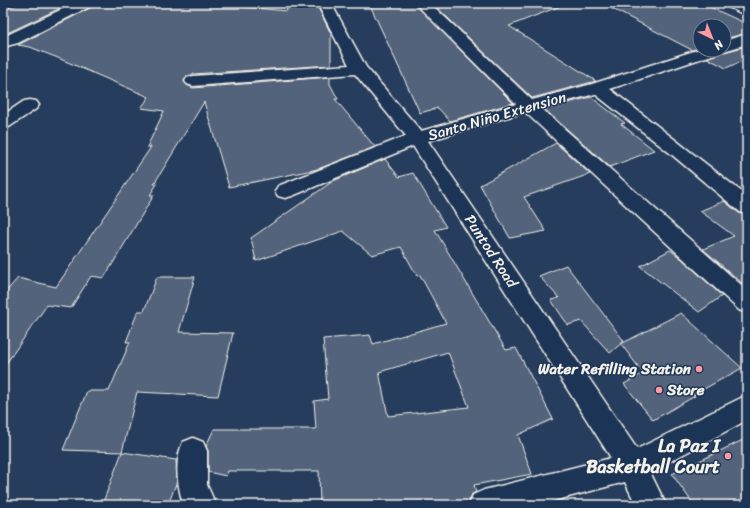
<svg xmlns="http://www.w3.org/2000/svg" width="750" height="508" viewBox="0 0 750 508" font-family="Sriracha,sans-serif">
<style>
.building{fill:#52647b;stroke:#f4f1e8;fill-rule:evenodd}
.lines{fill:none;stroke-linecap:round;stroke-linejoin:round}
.street-casing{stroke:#f4f1e8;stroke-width:3}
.secondary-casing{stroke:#f4f1e8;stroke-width:3}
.street{fill:#1d3557;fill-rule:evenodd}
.secondary{fill:#1d3557;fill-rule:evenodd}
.poi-dot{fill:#ff9aa2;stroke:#1d3557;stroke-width:1.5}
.labels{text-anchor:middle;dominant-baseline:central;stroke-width:3;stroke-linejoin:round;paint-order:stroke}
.street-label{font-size:15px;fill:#f4f1e8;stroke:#1d3557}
.poi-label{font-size:15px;font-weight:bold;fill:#f4f1e8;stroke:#1d3557;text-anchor:end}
.near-poi-label{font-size:18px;font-weight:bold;fill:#f4f1e8;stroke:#1d3557;text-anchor:end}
</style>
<rect width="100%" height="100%" fill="#263d5d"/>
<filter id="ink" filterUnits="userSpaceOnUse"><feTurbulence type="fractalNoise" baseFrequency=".025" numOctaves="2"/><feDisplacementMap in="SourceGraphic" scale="8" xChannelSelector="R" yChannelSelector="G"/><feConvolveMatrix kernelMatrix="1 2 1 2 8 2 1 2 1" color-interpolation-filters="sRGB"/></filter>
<g filter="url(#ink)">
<!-- building -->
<path class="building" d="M 21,3 L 71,3 L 3,35 L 3,10 Z
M 94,3 L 202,3 L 287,11 L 285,3 L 316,3 L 331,34 L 331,65 L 193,74 L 186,77 L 184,82 L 187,85 L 193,88 L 330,77 L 330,84 L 338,99 L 335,99 L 375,147 L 318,169 L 229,187 L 204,102 L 154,184 L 157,184 L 150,195 L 154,195 L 104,278 L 91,276 L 71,308 L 47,305 L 3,368 L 3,295 L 18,278 L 56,287 L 151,147 L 147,147 L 164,111 L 141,108 L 149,97 L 58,58 L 30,47 L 18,45 L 92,7 Z
M 369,3 L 414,3 L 513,103 L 450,121 L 438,108 L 420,113 Z
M 432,3 L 562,3 L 563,5 L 509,26 L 596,81 L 532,98 Z
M 601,3 L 701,3 L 747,24 L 747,33 L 724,39 L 724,26 L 700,26 L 700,48 L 692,50 Z
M 747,46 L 747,59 L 726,68 L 707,58 L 722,51 L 724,52 Z
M 591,97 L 625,123 L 621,124 L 654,150 L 610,167 L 544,109 Z
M 556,143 L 590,174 L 524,197 L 546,231 L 510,238 L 480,185 Z
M 385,159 L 399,177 L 413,173 L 446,227 L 435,230 L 506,350 L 516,348 L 553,419 L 518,435 L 532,474 L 474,485 L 476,492 L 472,494 L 469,502 L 456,505 L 320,505 L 319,471 L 228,471 L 226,476 L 208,472 L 208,451 L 206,446 L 214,429 L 316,429 L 314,401 L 328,399 L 323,339 L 370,335 L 373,344 L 446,323 L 420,275 L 417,276 L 401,247 L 372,255 L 343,231 L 256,261 L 251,238 L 333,181 ZM 448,352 L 469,407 L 388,416 L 379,372 Z
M 724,201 L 739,213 L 747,215 L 747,280 L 742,283 L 703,249 L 734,236 L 700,211 Z
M 670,250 L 681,258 L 722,296 L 699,312 L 640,266 Z
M 566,265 L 624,341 L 610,353 L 581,321 L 568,325 L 551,300 L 559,298 L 539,276 Z
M 157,277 L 195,277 L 179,332 L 233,333 L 218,396 L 137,392 L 122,452 L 63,450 L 87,391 L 109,391 L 130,342 L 126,342 L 138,311 L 144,311 Z
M 681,313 L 742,368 L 693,395 L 695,396 L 653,420 L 624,384 L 643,373 L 621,344 Z
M 747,438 L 747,505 L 694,505 L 672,474 Z
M 122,452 L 176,460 L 177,481 L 168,505 L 102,505 Z"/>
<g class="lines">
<defs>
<path id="street" d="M 75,3 L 93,3 L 91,6 L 18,43 L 3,47 L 3,37 Z
M 317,3 L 331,3 L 366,67 L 421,131 L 516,104 L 415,3 L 430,3 L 532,100 L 592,84 L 700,49 L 721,50 L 718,53 L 610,89 L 747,196 L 747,214 L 740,212 L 671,154 L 595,94 L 541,108 L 747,290 L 747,313 L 739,310 L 525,112 L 428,141 L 637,449 L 747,395 L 747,420 L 650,472 L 666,505 L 636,505 L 625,482 L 538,505 L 469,505 L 473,495 L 484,490 L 611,458 L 413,146 L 292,196 L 285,198 L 278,196 L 275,191 L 278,186 L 406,136 L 355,74 L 193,86 L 187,84 L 185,81 L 187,78 L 193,76 L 349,65 Z
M 747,34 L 747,44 L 724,51 L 722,50 L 724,50 L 724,41 Z
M 30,100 L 36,101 L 39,105 L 36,109 L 9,127 L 3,128 L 3,115 L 24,101 Z
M 193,438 L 203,442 L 207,451 L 207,485 L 216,505 L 183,504 C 177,484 174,461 183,442 Z"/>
<path id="secondary" d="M 724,3 L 741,3 L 747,6 L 747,16 L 726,6 Z"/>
</defs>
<!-- street casing -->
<use href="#street" class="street-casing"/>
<!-- secondary casing -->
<use href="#secondary" class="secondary-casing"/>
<!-- street -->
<use href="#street" class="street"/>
<!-- secondary -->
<use href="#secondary" class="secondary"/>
</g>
</g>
<!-- markers -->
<g class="poi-dot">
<circle cx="699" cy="369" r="4"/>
<circle cx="659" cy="390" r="4"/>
<circle cx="728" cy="456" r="4"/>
</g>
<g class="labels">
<!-- street labels -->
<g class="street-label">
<text transform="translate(497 116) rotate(-16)">Santo Niño Extension</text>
<text transform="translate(491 251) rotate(57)">Puntod Road</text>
</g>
<!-- poi labels -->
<g class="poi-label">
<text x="691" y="369">Water Refilling Station</text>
<text x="667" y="390" text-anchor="start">Store</text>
</g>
<!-- near-poi labels -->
<g class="near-poi-label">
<text x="720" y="446">La Paz I<tspan x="720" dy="21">Basketball Court</tspan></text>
</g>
</g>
<!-- margin -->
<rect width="750" height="508" fill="none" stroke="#1d3557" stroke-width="16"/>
<rect x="8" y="8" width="734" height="492" fill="none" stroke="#f4f1e8" stroke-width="1.5" filter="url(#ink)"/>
<!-- north arrow -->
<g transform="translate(712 38) rotate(137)"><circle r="19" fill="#1d3557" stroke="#738091"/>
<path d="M0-3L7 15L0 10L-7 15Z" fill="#ff9aa2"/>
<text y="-6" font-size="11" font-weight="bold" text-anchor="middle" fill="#f4f1e8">N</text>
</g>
</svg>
